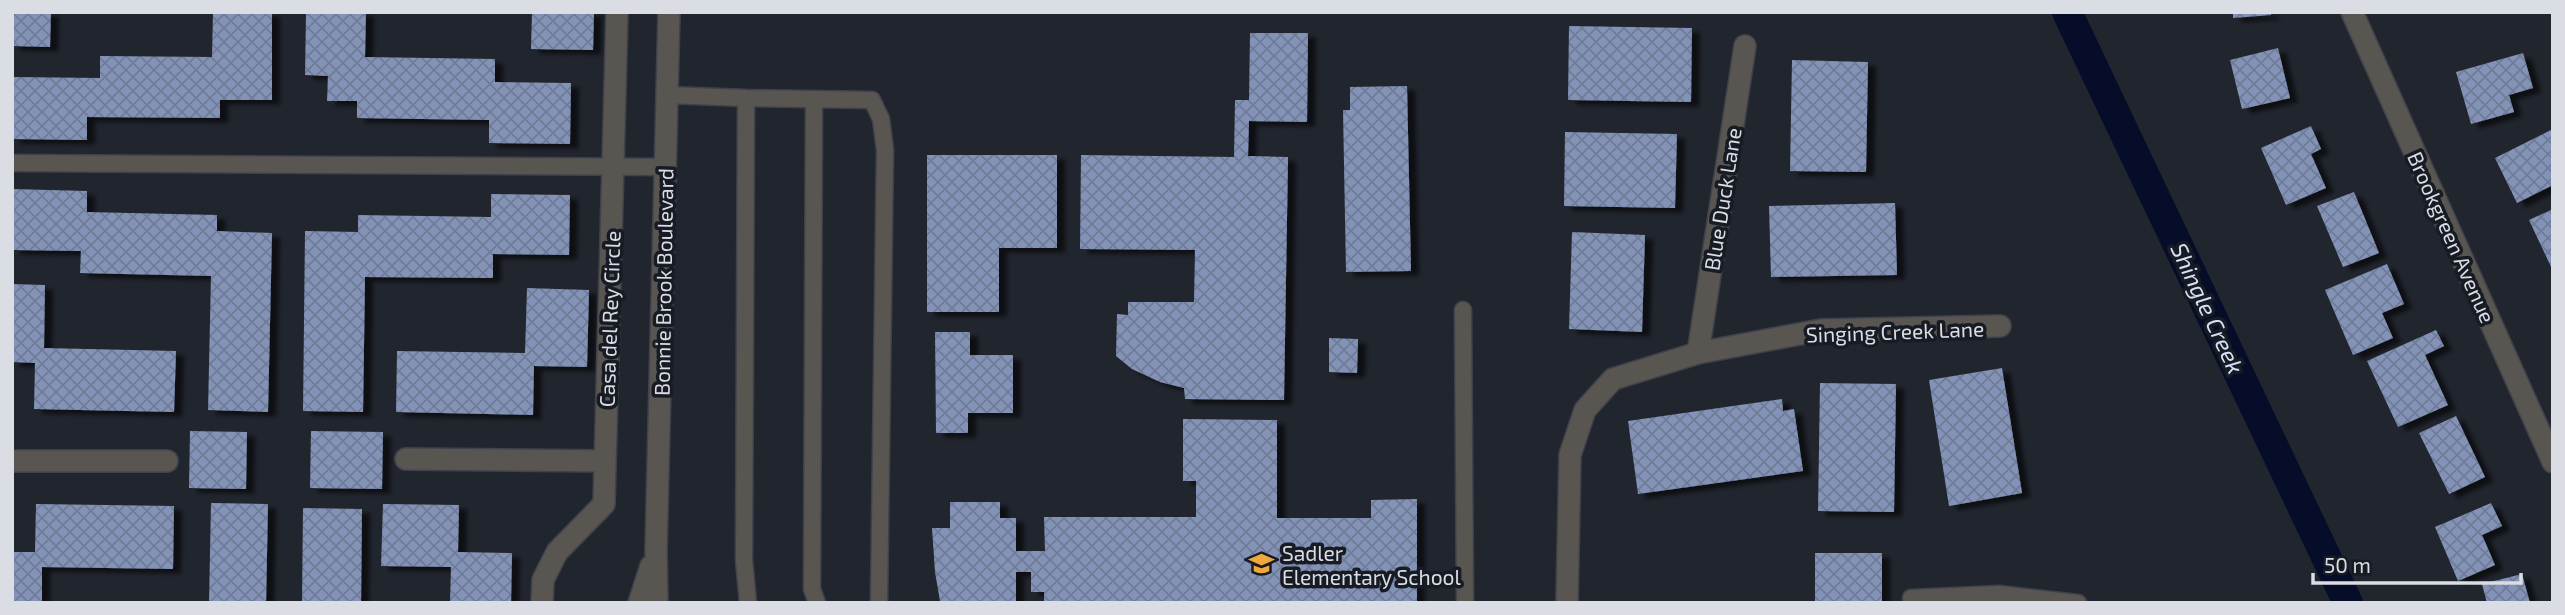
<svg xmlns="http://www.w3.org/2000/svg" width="2565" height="615" viewBox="0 0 2565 615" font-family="'Exo 2',sans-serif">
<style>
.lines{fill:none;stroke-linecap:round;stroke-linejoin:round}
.canal{stroke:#050d29;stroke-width:30}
.building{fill:url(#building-cross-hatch);filter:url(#shadow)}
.lane-casing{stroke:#3f424b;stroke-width:19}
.street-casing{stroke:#3f424b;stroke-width:24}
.lane{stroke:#595551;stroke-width:16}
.street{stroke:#595551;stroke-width:21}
.labels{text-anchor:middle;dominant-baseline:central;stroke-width:7;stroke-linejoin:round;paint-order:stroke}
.street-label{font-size:21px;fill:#dadde3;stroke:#171b24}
.poi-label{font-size:21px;fill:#dadde3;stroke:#171b24;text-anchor:start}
.water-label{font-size:23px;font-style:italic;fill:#d6e1f9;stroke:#171b24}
</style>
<defs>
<pattern id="building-cross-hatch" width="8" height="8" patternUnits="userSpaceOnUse" patternTransform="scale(1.75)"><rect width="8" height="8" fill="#8393b8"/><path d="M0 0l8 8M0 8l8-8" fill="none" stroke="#6f7b95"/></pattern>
<filter id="shadow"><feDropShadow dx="8" dy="4.5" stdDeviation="2" flood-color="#0009"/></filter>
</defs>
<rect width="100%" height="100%" fill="#21252e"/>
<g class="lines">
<!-- canal -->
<path class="canal" d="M 2067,12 L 2348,603"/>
</g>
<!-- building -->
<path class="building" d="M 12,12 L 51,12 L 50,47 L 12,46 Z
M 213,12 L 272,12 L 272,100 L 220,100 L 220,118 L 87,117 L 87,140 L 12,139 L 12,77 L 100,78 L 100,56 L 212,57 Z
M 306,12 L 366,12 L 365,57 L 495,59 L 495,82 L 571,83 L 570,144 L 489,143 L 489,120 L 357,118 L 357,101 L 327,101 L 328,76 L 305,75 Z
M 532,12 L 594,12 L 593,50 L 531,49 Z
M 2233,12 L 2271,12 L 2271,15 L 2233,18 Z
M 1569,26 L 1692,28 L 1691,102 L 1568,100 Z
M 1250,33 L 1308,33 L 1307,122 L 1249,121 L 1248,156 L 1288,157 L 1284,400 L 1185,399 L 1184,388 L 1160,382 L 1132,369 L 1116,356 L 1117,314 L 1128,315 L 1128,302 L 1194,302 L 1195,250 L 1080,249 L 1081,155 L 1234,157 L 1235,100 L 1249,100 Z
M 2278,48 L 2290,98 L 2242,109 L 2230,60 Z
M 2523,53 L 2533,88 L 2509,95 L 2514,112 L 2471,124 L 2456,72 Z
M 1792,60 L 1868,62 L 1866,172 L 1790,171 Z
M 1407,86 L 1411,271 L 1346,272 L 1343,110 L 1350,110 L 1350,87 Z
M 2311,126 L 2321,149 L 2311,154 L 2326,188 L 2286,205 L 2261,148 Z
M 2553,129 L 2553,185 L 2517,203 L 2495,158 Z
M 1565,132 L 1677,134 L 1675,208 L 1564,206 Z
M 927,155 L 1057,155 L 1057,248 L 999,248 L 999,312 L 927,312 Z
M 12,189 L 87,191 L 87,212 L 217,215 L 217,231 L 272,233 L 268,412 L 208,410 L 211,276 L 80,273 L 81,251 L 12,250 Z
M 2354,192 L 2379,253 L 2343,267 L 2317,206 Z
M 491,194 L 570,195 L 569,255 L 493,254 L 493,278 L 365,277 L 363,412 L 303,411 L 305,231 L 358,232 L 358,215 L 491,217 Z
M 1895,203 L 1897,275 L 1771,277 L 1769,206 Z
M 2553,209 L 2553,271 L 2529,220 Z
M 1572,232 L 1645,235 L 1642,332 L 1569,329 Z
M 2387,264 L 2404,304 L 2382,313 L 2393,338 L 2353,355 L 2325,290 Z
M 12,284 L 45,285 L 44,348 L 176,351 L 174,412 L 34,409 L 35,363 L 12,362 Z
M 527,288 L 589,290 L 587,367 L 534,366 L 533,415 L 396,412 L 397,351 L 525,353 Z
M 2436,330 L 2444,346 L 2425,355 L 2448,405 L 2398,427 L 2367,361 Z
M 935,332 L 970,332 L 970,355 L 1013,355 L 1013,413 L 968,413 L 968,433 L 936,433 Z
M 1329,338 L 1358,339 L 1357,373 L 1329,372 Z
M 2002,368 L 2022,493 L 1949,506 L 1929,380 Z
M 1820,383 L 1896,384 L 1894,512 L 1818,511 Z
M 1782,399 L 1783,411 L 1794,409 L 1803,471 L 1638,494 L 1628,421 Z
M 2456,416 L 2485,477 L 2449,494 L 2419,433 Z
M 1183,419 L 1277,420 L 1277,518 L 1371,518 L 1371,500 L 1417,499 L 1417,603 L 1044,603 L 1044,592 L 1031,592 L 1031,572 L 1016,572 L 1016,603 L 940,601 L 935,572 L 932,528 L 950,528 L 950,502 L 1000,502 L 1000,518 L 1016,518 L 1016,551 L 1045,551 L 1044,517 L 1196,517 L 1196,481 L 1183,481 Z
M 190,431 L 247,432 L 246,489 L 189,488 Z
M 311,431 L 383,432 L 382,489 L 310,488 Z
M 211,503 L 268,504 L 266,603 L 209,603 Z
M 2491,503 L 2502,526 L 2482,535 L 2495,565 L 2458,581 L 2435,527 Z
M 36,504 L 174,506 L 173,569 L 42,567 L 42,603 L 12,603 L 12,552 L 35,552 Z
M 383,504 L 459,505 L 458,552 L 512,553 L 511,603 L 450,603 L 451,567 L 381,566 Z
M 303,508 L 362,509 L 361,603 L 302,603 Z
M 1815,553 L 1882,553 L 1882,603 L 1815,603 Z
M 2522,574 L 2530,603 L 2487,603 L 2482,584 Z"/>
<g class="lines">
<defs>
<path id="lane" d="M 667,95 L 746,98 L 744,560 L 748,603
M 746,98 L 872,100 L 881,119 L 885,150 L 879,603
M 814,99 L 812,589 L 817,603
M 12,163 L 666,167
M 1463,310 L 1465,603
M 1911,598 L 1999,594 L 2078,603"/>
<path id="street" d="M 2352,12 L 2553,462
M 1698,353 L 1745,46
M 406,459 L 605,461
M 12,461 L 167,461
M 542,603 L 543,580 L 557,552 L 604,504 L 617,12
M 639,603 L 651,566
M 657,603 L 656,551 L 669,12
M 1567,603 L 1570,455 L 1585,410 L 1613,379 L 1698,353 L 1821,330 L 2000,326"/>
</defs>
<!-- lane casing -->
<use href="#lane" class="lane-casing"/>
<!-- street casing -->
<use href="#street" class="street-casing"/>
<!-- lane -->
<use href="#lane" class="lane"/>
<!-- street -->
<use href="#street" class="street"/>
</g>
<!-- icons -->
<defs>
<symbol id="school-bare" viewBox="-9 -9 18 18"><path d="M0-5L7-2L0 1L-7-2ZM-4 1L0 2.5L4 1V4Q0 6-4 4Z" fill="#eea83c" stroke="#171b24" stroke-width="2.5" paint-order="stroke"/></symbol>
</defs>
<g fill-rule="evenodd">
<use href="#school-bare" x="1244" y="546" width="35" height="35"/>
</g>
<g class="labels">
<!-- street labels -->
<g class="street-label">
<text transform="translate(1722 199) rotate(-81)">Blue Duck Lane</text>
<text transform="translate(2452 237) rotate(66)">Brookgreen Avenue</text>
<text transform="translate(663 282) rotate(-89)">Bonnie Brook Boulevard</text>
<text transform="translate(609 319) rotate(-88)">Casa del Rey Circle</text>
<text transform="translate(1895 331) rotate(-2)">Singing Creek Lane</text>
</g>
<!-- poi labels -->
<g class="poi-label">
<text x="1282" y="552">Sadler<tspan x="1282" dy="24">Elementary School</tspan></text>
</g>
<!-- water labels -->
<g class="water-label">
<text transform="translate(2208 308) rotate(65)">Shingle Creek</text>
</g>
</g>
<!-- border -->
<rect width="2565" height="615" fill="none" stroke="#dadde3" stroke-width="28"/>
<!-- scale -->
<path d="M2313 573v10h208v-10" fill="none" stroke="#dadde3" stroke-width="3.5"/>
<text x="2324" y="573" font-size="21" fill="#dadde3" stroke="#171b24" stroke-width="5" paint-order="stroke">50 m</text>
</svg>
